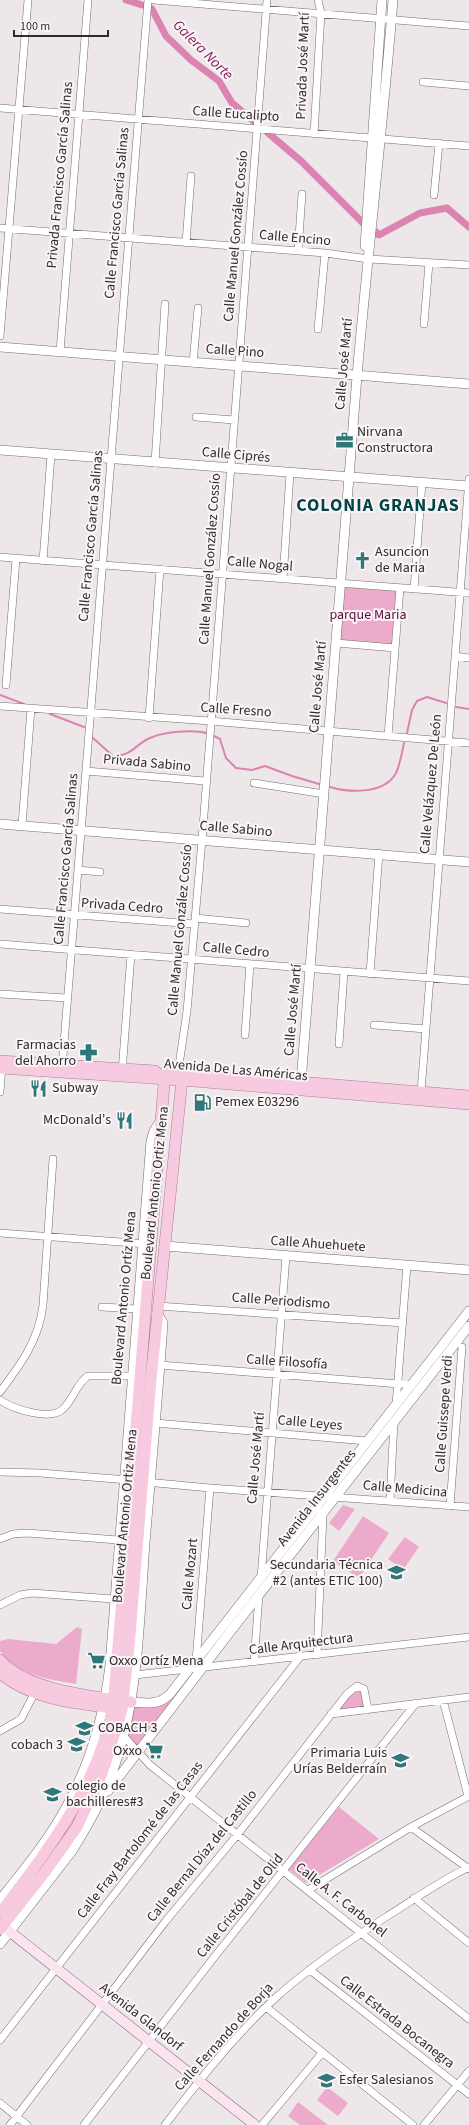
<svg xmlns="http://www.w3.org/2000/svg" width="469" height="2125" viewBox="0 0 469 2125" font-family="'Source Sans 3',sans-serif">
<style>
.green{fill:#ecabcb}
.lines{fill:none;stroke-linecap:round;stroke-linejoin:round}
.stream{stroke:#db84b1;stroke-width:2}
.canal{stroke:#db84b1;stroke-width:7}
.minor-casing{stroke:#736d70;stroke-width:8}
.tertiary-casing{stroke:#736d70;stroke-width:10}
.secondary-casing{stroke:#736d70;stroke-width:11}
.primary-casing{stroke:#ae7b94;stroke-width:12}
.minor{stroke:#fff;stroke-width:7}
.tertiary{stroke:#fff;stroke-width:9}
.secondary{stroke:#fbe4f0;stroke-width:10}
.primary{stroke:#f8cae0;stroke-width:11}
.labels{text-anchor:middle;dominant-baseline:central;stroke-width:4;stroke-linejoin:round;paint-order:stroke}
.street-label{font-size:14px;fill:#2e2c2d;stroke:#fbf5f7}
.poi-label{font-size:14px;fill:#2e2c2d;stroke:#fbf5f7;text-anchor:start}
.park-label{font-size:14px;fill:#5b0d3e;stroke:#fbf5f7}
.water-label{font-size:15px;font-style:italic;fill:#841d5b;stroke:#fbf5f7}
.district-label{font-size:18px;font-weight:bold;letter-spacing:1px;fill:#014547;stroke:#fbf5f7}
</style>
<rect width="100%" height="100%" fill="#eee7ea"/>
<!-- green -->
<path class="green" d="M 343,587 L 398,591 L 392,645 L 340,640 Z
M 343,1505 L 355,1509 L 339,1531 L 329,1523 Z
M 363,1516 L 389,1533 L 359,1578 L 333,1561 Z
M 405,1537 L 419,1547 L 403,1570 L 388,1559 Z
M 77,1627 L 82,1629 L 76,1684 C 47,1679 20,1676 0,1651 L 0,1641 L 8,1639 L 56,1644 Z
M 202,1668 L 138,1751 L 124,1734 L 131,1702 L 156,1703 L 190,1670 Z
M 359,1685 L 368,1710 L 331,1714 Z
M 339,1807 L 379,1839 L 306,1883 L 288,1869 Z
M 327,2087 L 348,2103 L 338,2116 L 317,2100 Z
M 298,2102 L 328,2125 L 300,2125 L 288,2116 Z"/>
<g class="lines">
<!-- stream -->
<path class="stream" d="M 0,695 L 24,704
M 456,707 L 469,709
M 50,714 L 84,727
M 407,733 L 412,710 L 417,701 L 427,697 L 446,703
M 212,735 L 220,739 L 226,758 L 236,768 L 252,770 L 265,766 L 292,776 L 319,784
M 93,738 L 113,756 C 134,755 134,745 150,738 C 163,732 192,729 206,733
M 330,787 C 350,793 385,794 396,773 C 400,765 402,752 404,743"/>
<!-- canal -->
<path class="canal" d="M 126,0 L 142,5
M 152,9 L 166,36 L 191,60 L 219,81 L 232,103 L 256,123
M 268,133 L 301,161 L 363,223
M 376,232 L 379,235 L 420,213 L 447,208 L 469,227"/>
<defs>
<path id="minor" d="M 154,0 L 469,26
M 423,82 L 469,86
M 0,108 L 469,146
M 314,134 L 321,13 L 318,0
M 434,195 L 439,143
M 0,228 L 325,253 L 369,259 L 469,265
M 186,243 L 191,176
M 298,251 L 302,194
M 424,324 L 429,263
M 318,329 L 325,253
M 0,336 L 28,0
M 60,352 L 88,0
M 193,363 L 198,308
M 196,417 L 234,420
M 155,463 L 165,304
M 0,557 L 469,593
M 43,561 L 51,455
M 283,579 L 290,473
M 414,589 L 422,483
M 336,643 L 395,648
M 455,656 L 469,658
M 6,685 L 16,559
M 0,706 L 210,721 L 469,743
M 149,718 L 160,569
M 388,736 L 400,588
M 86,771 L 205,781
M 254,783 L 324,794
M 22,825 L 31,709
M 78,870 L 100,872
M 0,909 L 194,924
M 195,918 L 246,923
M 0,944 L 469,981
M 370,974 L 379,853
M 0,994 L 67,998
M 374,1025 L 426,1029
M 245,1035 L 250,964
M 339,1044 L 344,972
M 62,1068 L 148,0
M 122,1072 L 131,954
M 178,1072 L 187,1011 L 202,840 L 267,0
M 0,1092 L 2,1065
M 421,1092 L 469,479
M 0,1233 L 147,1244
M 158,1306 L 403,1323
M 102,1307 L 137,1309
M 160,1365 L 412,1385
M 0,1392 C 21,1364 39,1340 43,1305 L 53,1159
M 0,1400 C 13,1409 52,1422 64,1408 C 73,1399 77,1383 88,1376 L 136,1376
M 396,1405 L 407,1265
M 155,1423 L 367,1441
M 0,1472 L 40,1473 L 129,1480
M 146,1482 L 210,1488 L 469,1507
M 390,1501 L 394,1421
M 450,1506 L 462,1347
M 0,1539 L 13,1534 L 27,1533 L 118,1540
M 261,1578 L 286,1256
M 0,1605 L 20,1595 L 32,1593 L 113,1599
M 317,1655 L 323,1514 L 321,1512
M 196,1661 L 210,1488
M 254,1662 L 259,1595
M 135,1675 L 469,1637
M 443,1700 L 468,1796
M 331,1714 L 469,1697
M 0,1731 L 21,1719 L 34,1694
M 121,1733 L 150,1765 L 469,2019
M 411,1827 L 469,1869
M 308,1890 L 411,1827 L 469,1796
M 414,1898 L 469,1943
M 310,1970 L 469,2094
M 266,2007 L 413,2125
M 0,2040 L 300,1657
M 0,2103 L 27,2125
M 10,2125 L 165,1922 L 237,1835 L 347,1694 L 357,1686 L 364,1689 L 368,1710
M 84,2125 L 212,1960 L 416,1703
M 165,2125 C 197,2083 231,2040 270,2003 C 305,1970 346,1943 386,1917 C 413,1900 440,1881 469,1867
M 262,2125 L 322,2053
M 424,2125 L 469,2071"/>
<path id="tertiary" d="M 365,246 L 382,0
M 0,347 L 469,384
M 0,450 L 469,486
M 0,824 L 469,862
M 301,1082 L 357,376 C 368,250 383,126 393,0
M 165,1246 L 469,1270
M 131,1702 C 147,1703 158,1706 170,1694 L 469,1311
M 108,1791 L 230,1632 L 469,1326
M 0,1900 C 17,1878 35,1857 50,1834 C 84,1783 103,1725 110,1665 L 151,1141 L 154,1131 L 160,1121
M 0,1944 L 72,1851 C 87,1827 101,1803 111,1776 C 139,1702 139,1622 145,1543 C 151,1470 158,1397 163,1323 L 157,1313"/>
<path id="secondary" d="M 0,1924 L 255,2125"/>
<path id="primary" d="M 0,1061 L 155,1071
M 0,1068 L 182,1080 L 469,1104
M 176,1072 L 469,1096
M 0,1660 C 27,1691 92,1696 131,1702
M 0,1673 C 34,1701 78,1703 120,1709
M 0,1913 C 48,1850 97,1787 113,1708 L 165,1072
M 0,1929 L 45,1872 L 77,1827 L 102,1773 L 122,1710 L 129,1647 L 151,1379 L 182,1080 L 178,1072"/>
</defs>
<!-- minor casing -->
<use href="#minor" class="minor-casing"/>
<!-- tertiary casing -->
<use href="#tertiary" class="tertiary-casing"/>
<!-- secondary casing -->
<use href="#secondary" class="secondary-casing"/>
<!-- primary casing -->
<use href="#primary" class="primary-casing"/>
<!-- minor -->
<use href="#minor" class="minor"/>
<!-- tertiary -->
<use href="#tertiary" class="tertiary"/>
<!-- secondary -->
<use href="#secondary" class="secondary"/>
<!-- primary -->
<use href="#primary" class="primary"/>
</g>
<!-- icons -->
<defs>
<symbol id="office-bare" viewBox="-9 -9 18 18"><path d="M-6-3h4V-5.5h4V-3h4V5H-6ZM-1-4.5V-3h2v-1.5ZM-6 0V1H6V0Z" fill="#2e787a" stroke="#fbf5f7" stroke-width="2.5" paint-order="stroke"/></symbol>
<symbol id="church-bare" viewBox="-9 -9 18 18"><path d="M-1.2-6h2.4v3.5h3.3v2.4h-3.3V6h-2.4V-.1h-3.3v-2.4h3.3Z" fill="#2e787a" stroke="#fbf5f7" stroke-width="2.5" paint-order="stroke"/></symbol>
<symbol id="pharmacy-bare" viewBox="-9 -9 18 18"><path d="M-2-6h4v4h4v4h-4v4h-4v-4h-4v-4h4Z" fill="#2e787a" stroke="#fbf5f7" stroke-width="2.5" paint-order="stroke"/></symbol>
<symbol id="restaurant-bare" viewBox="-9 -9 18 18"><path d="M-5-6h1v4h1v-4h1v4h1v-4h1v5L-1.5 .5V6h-2V.5L-5-1ZM5-6V6H3V1.5H1.5Q1.5-4 5-6Z" fill="#2e787a" stroke="#fbf5f7" stroke-width="2.5" paint-order="stroke"/></symbol>
<symbol id="fuel-bare" viewBox="-9 -9 18 18"><path d="M-5.5-6h7V0h2V4h1.3V-2.5L3-4.5l.8-.8L6-3V5H2.5V1h-1V6h-7ZM-4.2-4.7v3.2H.2V-4.7Z" fill="#2e787a" stroke="#fbf5f7" stroke-width="2.5" paint-order="stroke"/></symbol>
<symbol id="school-bare" viewBox="-9 -9 18 18"><path d="M0-5L7-2L0 1L-7-2ZM-4 1L0 2.5L4 1V4Q0 6-4 4Z" fill="#2e787a" stroke="#fbf5f7" stroke-width="2.5" paint-order="stroke"/></symbol>
<symbol id="supermarket-bare" viewBox="-9 -9 18 18"><path d="M-6-5.5h2.5l.6 2H6L4.5 2H-2.5L-4.4-4H-6ZM-1.5 3.2a1.3 1.3 0 1 0 .1 0ZM3 3.2a1.3 1.3 0 1 0 .1 0Z" fill="#2e787a" stroke="#fbf5f7" stroke-width="2.5" paint-order="stroke"/></symbol>
</defs>
<g fill-rule="evenodd">
<use href="#office-bare" x="332" y="428" width="25" height="25"/>
<use href="#church-bare" x="350" y="548" width="25" height="25"/>
<use href="#pharmacy-bare" x="76" y="1040" width="25" height="25"/>
<use href="#restaurant-bare" x="26" y="1076" width="25" height="25"/>
<use href="#fuel-bare" x="190" y="1090" width="25" height="25"/>
<use href="#restaurant-bare" x="112" y="1108" width="25" height="25"/>
<use href="#school-bare" x="384" y="1560" width="25" height="25"/>
<use href="#supermarket-bare" x="84" y="1648" width="25" height="25"/>
<use href="#school-bare" x="72" y="1716" width="25" height="25"/>
<use href="#school-bare" x="64" y="1732" width="25" height="25"/>
<use href="#supermarket-bare" x="142" y="1738" width="25" height="25"/>
<use href="#school-bare" x="388" y="1748" width="25" height="25"/>
<use href="#school-bare" x="40" y="1782" width="25" height="25"/>
<use href="#school-bare" x="314" y="2068" width="25" height="25"/>
</g>
<g class="labels">
<!-- street labels -->
<g class="street-label">
<text transform="translate(303 66) rotate(-88)">Privada José Martí</text>
<text transform="translate(236 114) rotate(4)">Calle Eucalipto</text>
<text transform="translate(60 175) rotate(-85)">Privada Francisco García Salinas</text>
<text transform="translate(117 213) rotate(-85)">Calle Francisco García Salinas</text>
<text transform="translate(236 236) rotate(-85)">Calle Manuel González Cossío</text>
<text transform="translate(295 238) rotate(5)">Calle Encino</text>
<text transform="translate(235 351) rotate(4)">Calle Pino</text>
<text transform="translate(344 364) rotate(-85)">Calle José Martí</text>
<text transform="translate(236 455) rotate(5)">Calle Ciprés</text>
<text transform="translate(91 536) rotate(-85)">Calle Francisco García Salinas</text>
<text transform="translate(210 559) rotate(-86)">Calle Manuel González Cossío</text>
<text transform="translate(260 564) rotate(5)">Calle Nogal</text>
<text transform="translate(318 687) rotate(-85)">Calle José Martí</text>
<text transform="translate(236 710) rotate(4)">Calle Fresno</text>
<text transform="translate(147 763) rotate(5)">Privada Sabino</text>
<text transform="translate(431 784) rotate(-85)">Calle Velázquez De León</text>
<text transform="translate(236 829) rotate(5)">Calle Sabino</text>
<text transform="translate(66 859) rotate(-85)">Calle Francisco García Salinas</text>
<text transform="translate(122 906) rotate(4)">Privada Cedro</text>
<text transform="translate(180 930) rotate(-85)">Calle Manuel González Cossío</text>
<text transform="translate(236 950) rotate(5)">Calle Cedro</text>
<text transform="translate(293 1010) rotate(-85)">Calle José Martí</text>
<text transform="translate(236 1070) rotate(5)">Avenida De Las Américas</text>
<text transform="translate(155 1193) rotate(-84)">Boulevard Antonio Ortiz Mena</text>
<text transform="translate(318 1244) rotate(4)">Calle Ahuehuete</text>
<text transform="translate(124 1298) rotate(-85)">Boulevard Antonio Ortíz Mena</text>
<text transform="translate(281 1301) rotate(4)">Calle Periodismo</text>
<text transform="translate(287 1362) rotate(4)">Calle Filosofía</text>
<text transform="translate(444 1414) rotate(-86)">Calle Guissepe Verdi</text>
<text transform="translate(310 1423) rotate(5)">Calle Leyes</text>
<text transform="translate(256 1458) rotate(-85)">Calle José Martí</text>
<text transform="translate(405 1489) rotate(5)">Calle Medicina</text>
<text transform="translate(317 1498) rotate(-52)">Avenida Insurgentes</text>
<text transform="translate(125 1516) rotate(-85)">Boulevard Antonio Ortiz Mena</text>
<text transform="translate(190 1574) rotate(-85)">Calle Mozart</text>
<text transform="translate(301 1644) rotate(-7)">Calle Arquitectura</text>
<text transform="translate(140 1840) rotate(-52)">Calle Fray Bartolomé de las Casas</text>
<text transform="translate(202 1856) rotate(-51)">Calle Bernal Díaz del Castillo</text>
<text transform="translate(341 1900) rotate(38)">Calle A. F. Carbonel</text>
<text transform="translate(240 1906) rotate(-51)">Calle Cristóbal de Olid</text>
<text transform="translate(141 2017) rotate(38)">Avenida Glandorf</text>
<text transform="translate(397 2022) rotate(38)">Calle Estrada Bocanegra</text>
<text transform="translate(224 2037) rotate(-48)">Calle Fernando de Borja</text>
</g>
<!-- poi labels -->
<g class="poi-label">
<text x="357" y="432">Nirvana<tspan x="357" dy="16">Constructora</tspan></text>
<text x="375" y="552">Asuncion<tspan x="375" dy="16">de Maria</tspan></text>
<text x="76" y="1045" text-anchor="end">Farmacias<tspan x="76" dy="16">del Ahorro</tspan></text>
<text x="52" y="1088">Subway</text>
<text x="215" y="1102">Pemex E03296</text>
<text x="111" y="1120" text-anchor="end">McDonald's</text>
<text x="383" y="1565" text-anchor="end">Secundaria Técnica<tspan x="383" dy="16">#2 (antes ETIC 100)</tspan></text>
<text x="109" y="1661">Oxxo Ortíz Mena</text>
<text x="98" y="1728">COBACH 3</text>
<text x="63" y="1745" text-anchor="end">cobach 3</text>
<text x="142" y="1751" text-anchor="end">Oxxo</text>
<text x="387" y="1753" text-anchor="end">Primaria Luis<tspan x="387" dy="16">Urías Belderraín</tspan></text>
<text x="66" y="1786">colegio de<tspan x="66" dy="16">bachilleres#3</tspan></text>
<text x="339" y="2080">Esfer Salesianos</text>
</g>
<!-- park labels -->
<g class="park-label">
<text x="368" y="615">parque Maria</text>
</g>
<!-- water labels -->
<g class="water-label">
<text transform="translate(203 50) rotate(45)">Galera Norte</text>
</g>
<!-- district labels -->
<g class="district-label">
<text x="378" y="505">COLONIA GRANJAS</text>
</g>
</g>
<!-- scale -->
<path d="M14 30v6h94v-6" fill="none" stroke="#2e2c2d" stroke-width="2"/>
<text x="20" y="30" font-size="12" fill="#2e2c2d" stroke="#fbf5f7" stroke-width="3" paint-order="stroke">100 m</text>
</svg>
